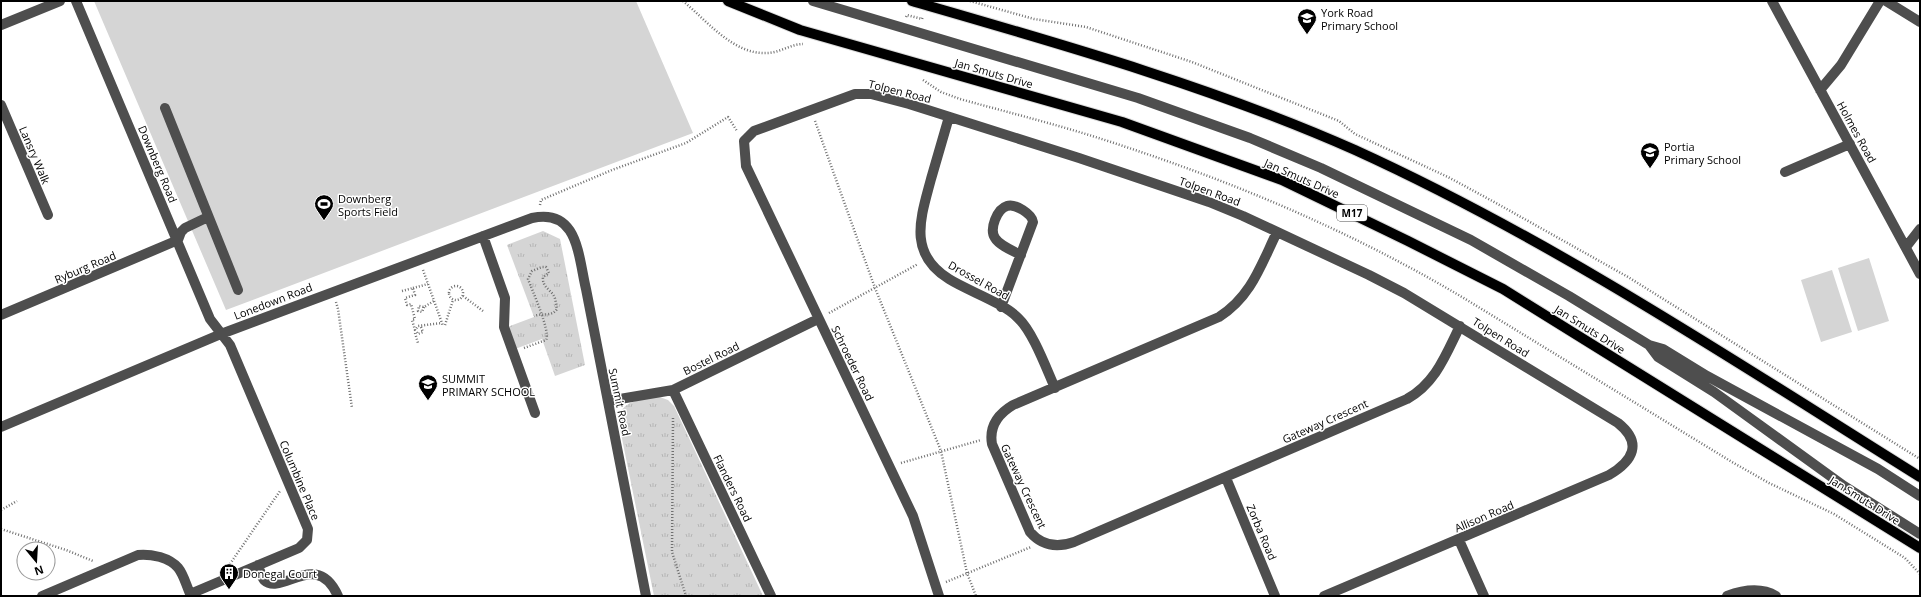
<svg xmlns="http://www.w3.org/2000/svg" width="1921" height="597" viewBox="0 0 1921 597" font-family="'Open Sans',sans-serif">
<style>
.green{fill:#d5d5d5}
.park{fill:url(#park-tufts)}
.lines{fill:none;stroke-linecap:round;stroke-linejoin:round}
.major-casing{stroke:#dbdbdb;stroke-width:12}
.path{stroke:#707070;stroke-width:2.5;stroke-dasharray:1 2;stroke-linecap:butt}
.minor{stroke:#4e4e4e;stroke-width:10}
.major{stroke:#000;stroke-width:10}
.labels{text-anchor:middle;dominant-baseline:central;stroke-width:3;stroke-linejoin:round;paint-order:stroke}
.shield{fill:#fff;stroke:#4c4c4c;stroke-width:1}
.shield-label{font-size:10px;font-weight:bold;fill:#000}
.poi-label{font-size:11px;fill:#000;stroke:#fff;text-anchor:start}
.street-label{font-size:11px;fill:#000;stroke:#fff}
</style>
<defs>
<pattern id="park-tufts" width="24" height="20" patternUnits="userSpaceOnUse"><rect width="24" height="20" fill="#d5d5d5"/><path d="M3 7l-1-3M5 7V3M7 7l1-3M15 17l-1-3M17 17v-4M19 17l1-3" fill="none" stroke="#b5b5b5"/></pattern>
</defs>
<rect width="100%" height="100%" fill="#fff"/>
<!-- green -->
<path class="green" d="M 94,1 L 636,1 L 693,133 L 226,310 Z
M 1869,258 L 1889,321 L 1858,331 L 1838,268 Z
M 1832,270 L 1852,332 L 1821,342 L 1801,280 Z"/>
<!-- park -->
<path class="park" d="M 543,231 L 560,239 L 585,365 L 555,376 L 542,339 L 515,349 L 507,327 L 534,317 L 507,245 Z
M 657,396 L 668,400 L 674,406 L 763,596 L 654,596 L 618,419 C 622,400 641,400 657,396 Z"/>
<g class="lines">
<defs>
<path id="major" d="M 728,1 L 800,30 L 1122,122 L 1282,180 L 1408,241 L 1503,289 L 1920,548
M 912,1 C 1061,44 1213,87 1355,150 C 1553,240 1736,362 1920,477"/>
</defs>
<!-- major casing -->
<use href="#major" class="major-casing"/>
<!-- path -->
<path class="path" d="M 683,1 C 707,21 734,55 767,53 C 779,53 791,44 803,44
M 970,1 L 1034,19 L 1086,27 L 1192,62 L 1339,121 L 1355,134 L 1448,177 L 1496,203 L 1628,277 L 1920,459
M 906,17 L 907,15 L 922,19 L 923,16
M 923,80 L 941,92 L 960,99 C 1014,114 1067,127 1120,145 C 1239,184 1354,233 1462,297 L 1732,462 L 1769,483 L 1834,514 L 1905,558 L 1920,574
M 815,121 L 875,288 L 941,451 L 967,573 L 976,596
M 540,205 L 541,200 L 612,170 L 686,143 L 728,117 L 737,131
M 423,270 L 443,326
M449 293a7 7 0 1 1 14 0a7 7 0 1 1-14 0Z
M 413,288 L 428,284
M 402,291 L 413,288 L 415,295 L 405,298 L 407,305 L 411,304 L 415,319 L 412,320 L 415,330
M 463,296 L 483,311
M 336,302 L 338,309 L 352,408
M 424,307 L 422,312 L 418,311 L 419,306 L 424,307 L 434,301
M 829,313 L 918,264
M 445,325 L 453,300
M 421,327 L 423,332 L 418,334 L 415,330 L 418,326 L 442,323
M 415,333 L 418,343
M 524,348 L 546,340 C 551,332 532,290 528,279 L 532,271 L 542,267 L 546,267 L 549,273 L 543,277 C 542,287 550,289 554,296 C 556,300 556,305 557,309 C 552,317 542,313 534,316
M 673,418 L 672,552 L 686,596
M 901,463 L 981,440
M 1,510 L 17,501
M 1,529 L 66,550 L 93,561
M 230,564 L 280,491
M 946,582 L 1031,547"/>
<!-- minor -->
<path class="minor" d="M 76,1 L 210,319 L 230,345 L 308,529 L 307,540 L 299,548 L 190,594
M 813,1 L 1138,98 L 1250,138 L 1321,168 L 1471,240 L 1569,296 L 1649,345 L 1663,349 L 1707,376 L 1878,469 L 1920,496
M 1772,1 L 1920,274
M 1886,1 L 1920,22
M 1,25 L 60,1
M 1820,90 L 1841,65 L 1880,1
M 1,105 L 48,215
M 165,108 L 238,290
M 949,117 C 943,137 937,158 931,179 C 921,217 907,253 949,279 C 968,291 1004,303 1018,318 C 1033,332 1046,368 1055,388
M 1785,172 L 1850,144
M 1277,232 C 1261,265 1251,297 1219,317 L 1013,405 C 998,414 989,427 992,444 L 1030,532 C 1042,546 1057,548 1074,542 L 1407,399 C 1436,383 1446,354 1460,326
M 483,236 L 505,298 L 504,327 L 535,413
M 1906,247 L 1920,229
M 1001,307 L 1033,222 C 1032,214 1015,203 1007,206 C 997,209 989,229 995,238 C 999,245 1013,251 1021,255
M 1,315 L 178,240 L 181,232 L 185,228 L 208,217
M 1649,345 L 1658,357 L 1714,392 L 1844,486 L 1920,534
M 673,390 L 771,596
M 608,401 L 673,390 L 818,319
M 1,427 L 221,334 L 532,218 C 578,208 578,255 586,289 L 646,596
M 1226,478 L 1275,596
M 1459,540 L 1484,596
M 258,565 C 260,570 261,576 264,580 C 282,597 316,548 338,596
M 42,596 L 138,555 C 146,554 152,555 160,557 C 183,564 182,576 191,596
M 939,596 L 913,516 L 746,166 L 744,141 L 754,131 L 855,94 L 871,94 L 909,104 L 1079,158 L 1209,202 L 1243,216 L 1369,275 L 1404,293 L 1618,423 C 1643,443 1633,461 1609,475 L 1324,596
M 1727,596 C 1743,590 1761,587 1776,596"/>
<!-- major -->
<use href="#major" class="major"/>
</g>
<!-- icons -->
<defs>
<symbol id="school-pin" viewBox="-11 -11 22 30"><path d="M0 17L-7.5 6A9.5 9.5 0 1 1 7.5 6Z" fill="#000" stroke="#fff"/><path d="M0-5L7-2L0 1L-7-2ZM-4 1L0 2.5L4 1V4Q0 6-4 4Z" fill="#fff"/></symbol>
<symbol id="stadium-pin" viewBox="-11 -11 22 30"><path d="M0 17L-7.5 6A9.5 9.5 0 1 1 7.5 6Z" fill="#000" stroke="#fff"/><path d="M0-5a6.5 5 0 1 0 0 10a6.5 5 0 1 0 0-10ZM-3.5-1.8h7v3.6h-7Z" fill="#fff"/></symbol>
<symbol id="building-pin" viewBox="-11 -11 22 30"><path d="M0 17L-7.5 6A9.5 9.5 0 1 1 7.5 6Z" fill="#000" stroke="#fff"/><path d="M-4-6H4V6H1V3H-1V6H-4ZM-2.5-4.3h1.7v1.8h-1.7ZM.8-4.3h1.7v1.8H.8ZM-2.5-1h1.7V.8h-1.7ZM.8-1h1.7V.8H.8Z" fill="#fff"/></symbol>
</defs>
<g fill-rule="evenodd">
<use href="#school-pin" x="1296" y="7" width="22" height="30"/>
<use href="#school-pin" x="1639" y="141" width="22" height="30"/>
<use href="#stadium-pin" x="313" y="193" width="22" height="30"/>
<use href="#school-pin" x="417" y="373" width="22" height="30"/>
<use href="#building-pin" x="218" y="562" width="22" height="30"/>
</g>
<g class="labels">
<!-- shield labels -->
<rect class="shield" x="1337" y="205" width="30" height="16" rx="3"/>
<g class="shield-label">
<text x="1352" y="213">M17</text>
</g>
<!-- poi labels -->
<g class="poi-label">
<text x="1321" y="12">York Road<tspan x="1321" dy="13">Primary School</tspan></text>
<text x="1664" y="146">Portia<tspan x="1664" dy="13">Primary School</tspan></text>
<text x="338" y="198">Downberg<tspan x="338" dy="13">Sports Field</tspan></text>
<text x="442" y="378">SUMMIT<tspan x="442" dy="13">PRIMARY SCHOOL</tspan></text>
<text x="243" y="573">Donegal Court</text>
</g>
<!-- street labels -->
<g class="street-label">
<text transform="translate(994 73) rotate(16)">Jan Smuts Drive</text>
<text transform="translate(900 91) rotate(14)">Tolpen Road</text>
<text transform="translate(1857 132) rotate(61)">Holmes Road</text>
<text transform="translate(35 155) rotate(67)">Lansry Walk</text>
<text transform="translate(158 164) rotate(67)">Downberg Road</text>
<text transform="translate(1302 178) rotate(24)">Jan Smuts Drive</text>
<text transform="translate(1210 191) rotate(20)">Tolpen Road</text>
<text transform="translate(85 267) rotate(-23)">Ryburg Road</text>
<text transform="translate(979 280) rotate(29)">Drossel Road</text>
<text transform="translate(273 301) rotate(-21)">Lonedown Road</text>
<text transform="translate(1590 329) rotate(32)">Jan Smuts Drive</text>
<text transform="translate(1501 337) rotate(32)">Tolpen Road</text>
<text transform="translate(711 358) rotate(-26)">Bostel Road</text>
<text transform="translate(853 363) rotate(64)">Schroeder Road</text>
<text transform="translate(620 402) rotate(78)">Summit Road</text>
<text transform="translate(1325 421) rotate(-24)">Gateway Crescent</text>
<text transform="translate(300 480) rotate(67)">Columbine Place</text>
<text transform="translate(1024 486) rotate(65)">Gateway Crescent</text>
<text transform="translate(733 488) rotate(64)">Flanders Road</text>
<text transform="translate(1865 500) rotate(32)">Jan Smuts Drive</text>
<text transform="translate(1484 516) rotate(-23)">Allison Road</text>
<text transform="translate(1262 532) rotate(67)">Zorba Road</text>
</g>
</g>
<!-- border -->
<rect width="1921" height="597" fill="none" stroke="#000000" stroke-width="4"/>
<!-- north arrow -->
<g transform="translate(36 561) rotate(162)"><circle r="19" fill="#ffffff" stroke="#999999"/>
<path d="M0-3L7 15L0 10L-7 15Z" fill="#000000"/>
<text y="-6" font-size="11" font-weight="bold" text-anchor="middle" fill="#000000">N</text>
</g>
</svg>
